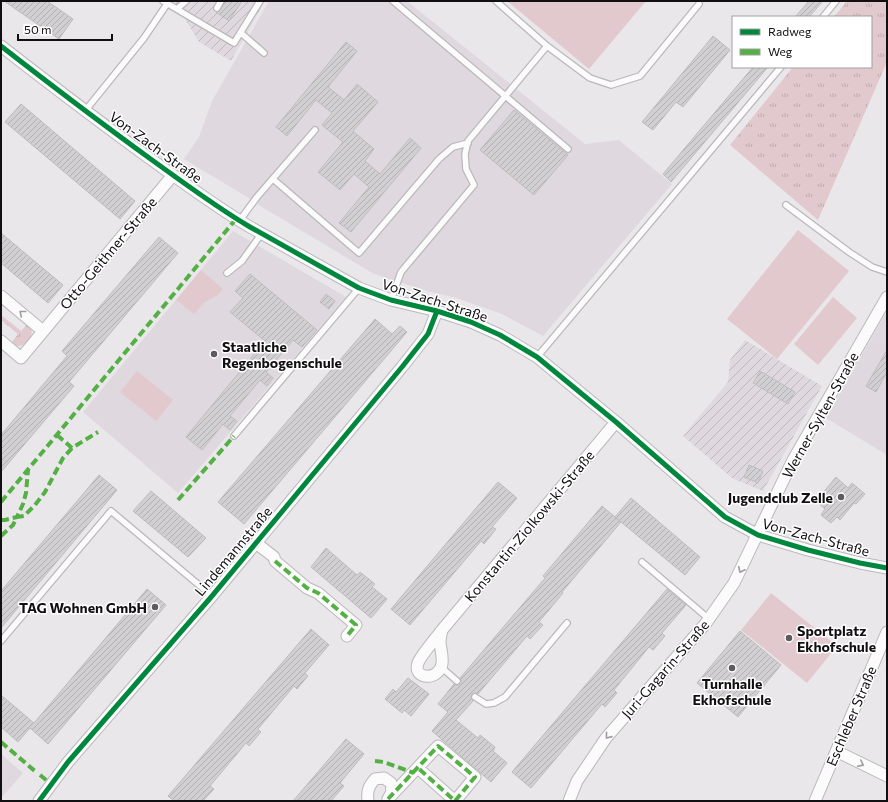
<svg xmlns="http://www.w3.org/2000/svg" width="888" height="802" viewBox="0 0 888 802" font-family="Commissioner,sans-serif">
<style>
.built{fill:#dfd8de}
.industrial{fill:url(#industrial-furrows)}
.grass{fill:url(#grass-tufts)}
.green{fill:#e1c9cd}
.building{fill:url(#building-hatch);stroke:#bfbcbe}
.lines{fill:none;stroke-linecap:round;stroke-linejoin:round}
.lane-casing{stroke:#bbb8bb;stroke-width:8}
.street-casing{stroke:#bbb8bb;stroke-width:13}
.lane{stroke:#fcfbfc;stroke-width:5.5}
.street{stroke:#fcfbfc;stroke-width:11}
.quiet{stroke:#54b044;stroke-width:4;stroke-dasharray:8 4;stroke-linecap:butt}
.cycleway-casing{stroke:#fff;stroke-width:8}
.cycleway{stroke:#00873e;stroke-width:5}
.oneway{stroke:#9e9d9e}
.poi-dot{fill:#5d5b5d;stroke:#fff;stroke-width:1.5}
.labels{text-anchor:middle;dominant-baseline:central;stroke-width:3;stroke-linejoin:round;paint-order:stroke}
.street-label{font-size:14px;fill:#110f11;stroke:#fff}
.poi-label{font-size:14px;font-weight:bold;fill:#110f11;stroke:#fff;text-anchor:start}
</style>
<defs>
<pattern id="industrial-furrows" width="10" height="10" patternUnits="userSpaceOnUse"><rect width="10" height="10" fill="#dfd8de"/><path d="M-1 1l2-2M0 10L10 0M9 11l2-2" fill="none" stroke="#beb8bd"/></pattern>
<pattern id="grass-tufts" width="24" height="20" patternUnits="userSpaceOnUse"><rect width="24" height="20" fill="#e1c9cd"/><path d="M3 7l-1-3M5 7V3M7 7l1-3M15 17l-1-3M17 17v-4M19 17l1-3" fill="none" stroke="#c0abaf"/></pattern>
<pattern id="building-hatch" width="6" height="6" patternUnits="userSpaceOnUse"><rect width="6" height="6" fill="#d1cfd1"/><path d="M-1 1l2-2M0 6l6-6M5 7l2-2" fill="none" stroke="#b2b1b2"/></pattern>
</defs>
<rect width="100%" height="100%" fill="#eae7ea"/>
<!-- built -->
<path class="built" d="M 269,1 L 407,1 L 585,144 L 619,140 L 672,184 L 543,336 L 502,314 L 456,298 L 427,291 L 374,274 L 262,207 L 249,198 L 184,159 L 199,137 L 212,101 Z
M 233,231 L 346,297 L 178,493 L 83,412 Z
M 887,311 L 887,455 L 826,418 Z
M 1,754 L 23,773 L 3,796 L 1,796 Z"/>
<!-- industrial -->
<path class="industrial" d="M 174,1 L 265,1 L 231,61 L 199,42 Z
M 745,340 L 822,386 L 763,491 L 732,478 L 683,436 L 728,382 L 730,360 Z"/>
<!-- grass -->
<path class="grass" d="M 847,1 L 887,1 L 887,62 L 818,220 L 730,145 L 793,67 L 871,67 L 871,17 L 834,17 Z
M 1,315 L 21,331 L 28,323 C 29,325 30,326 31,329 C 34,337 26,347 17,346 C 16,346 13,344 11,343 L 18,334 L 1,320 Z"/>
<!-- green -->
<path class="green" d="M 507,1 L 646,1 L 589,69 Z
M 798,230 L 849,271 L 777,359 L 727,319 Z
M 201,270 L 223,289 L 218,295 L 205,302 L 194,314 L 176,300 Z
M 833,297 L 857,318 L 818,365 L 794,344 Z
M 137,371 L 173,400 L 156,421 L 120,392 Z
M 771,593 L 837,646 L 807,683 L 741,630 Z"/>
<!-- building -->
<path class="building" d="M 4,1 L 47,1 L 73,19 L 59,39 Z
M 225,1 L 242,1 L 229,21 L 216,12 L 220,10 Z
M 809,1 L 823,1 L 809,17 L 795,17 Z
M 713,36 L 730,50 L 683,107 L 676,102 L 653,130 L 642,122 Z
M 346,42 L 357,51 L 328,87 L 344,100 L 357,84 L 378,102 L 353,131 L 374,149 L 365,161 L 380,174 L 410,138 L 421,148 L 351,232 L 339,223 L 369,187 L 354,174 L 340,190 L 318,172 L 343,142 L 322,125 L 332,113 L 316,100 L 287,136 L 276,127 Z
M 753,67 L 768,67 L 671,182 L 663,174 Z
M 21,104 L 135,201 L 120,219 L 5,122 Z
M 514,110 L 568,155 L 534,195 L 480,150 Z
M 1,233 L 63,285 L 48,303 L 1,263 Z
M 159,237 L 178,253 L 69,382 L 74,386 L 1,472 L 1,435 L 67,356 L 62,351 Z
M 250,274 L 317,330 L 302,347 L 293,340 L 266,372 L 273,378 L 267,386 L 260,380 L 230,416 L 237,421 L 230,430 L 223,424 L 202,450 L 186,437 L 265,341 L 230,312 L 243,298 L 235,291 Z
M 326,294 L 335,301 L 329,309 L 320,302 Z
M 375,319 L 392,334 L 400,326 L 407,332 L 244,524 L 218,502 Z
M 887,350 L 887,372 L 876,392 L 866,386 Z
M 760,371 L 795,392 L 788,404 L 753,383 Z
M 749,465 L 763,471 L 758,483 L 744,477 Z
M 99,475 L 117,490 L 1,628 L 1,591 Z
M 836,477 L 848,488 L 852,483 L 865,494 L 856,504 L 854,503 L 840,520 L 837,517 L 831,523 L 821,515 L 825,509 L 816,501 Z
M 498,482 L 517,498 L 492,527 L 496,529 L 484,544 L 481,541 L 410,625 L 391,609 Z
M 151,491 L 206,538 L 188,557 L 133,511 Z
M 631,498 L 700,557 L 685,575 L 615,517 Z
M 602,506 L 621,522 L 562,592 L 563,593 L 539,622 L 543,625 L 530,639 L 527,636 L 478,694 L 475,693 L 472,694 L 471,697 L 473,701 L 456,720 L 478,738 L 480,735 L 495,747 L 493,751 L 507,763 L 491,782 L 432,731 L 448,712 L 438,704 L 454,684 L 458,685 L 460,683 L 461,680 L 460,678 L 545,578 L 543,576 Z
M 326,548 L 357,575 L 360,572 L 375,584 L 372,587 L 387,599 L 371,618 L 311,567 Z
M 147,589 L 166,605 L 48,744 L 30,728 L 18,742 L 1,727 L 1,695 L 34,723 Z
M 667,589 L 686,605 L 662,633 L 665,636 L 653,650 L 649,647 L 614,690 L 617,693 L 605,707 L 602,704 L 531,788 L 512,772 Z
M 311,629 L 329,645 L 305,673 L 308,676 L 297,689 L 294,686 L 258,729 L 261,732 L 249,746 L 246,743 L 210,786 L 214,789 L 203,801 L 174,801 L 168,796 Z
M 740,631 L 781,665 L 738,717 L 697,683 Z
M 408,678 L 429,694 L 411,716 L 404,710 L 402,713 L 385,699 L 393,689 L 396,692 Z
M 346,739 L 364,754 L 340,783 L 344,786 L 331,801 L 293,801 Z"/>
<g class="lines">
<defs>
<path id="lane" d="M 163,1 L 234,43 L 260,1
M 393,1 L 568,149
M 217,8 L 221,1
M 177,9 L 186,1
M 823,17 L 836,1
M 241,33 L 264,53
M 547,46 L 590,78 L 611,85 L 640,76 L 699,4
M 85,111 L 144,38 L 167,4
M 273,179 L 359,253 L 439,159 L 453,147 L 468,143
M 786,205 L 849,252 L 872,267 L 887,272
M 240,220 L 257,197 L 315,130
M 227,273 L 242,261 L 262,233
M 391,300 L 401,272 L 474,185 L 466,169 L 465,154 L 468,141 L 547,46 L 496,1
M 537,357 L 781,67
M 234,436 L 359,288
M 642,562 L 709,619
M 1,641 L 111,511 L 212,596
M 441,667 L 457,681
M 475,697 L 486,704 L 494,703 L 505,697 L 567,623"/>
<path id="street" d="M 1,46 C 51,85 101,123 152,160 C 184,183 216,207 250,227 L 359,288 L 391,300 L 437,311 L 471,322 L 500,335 L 537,357 L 616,422 L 725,517 L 758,535 L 808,550 L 860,563 L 887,568
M 1,296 L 43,331
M 1,341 L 21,358 L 173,175
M 256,543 L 274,557 L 275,561 L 307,588 L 318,593 L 356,625 L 347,636
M 442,630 C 441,634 440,639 440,643 C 441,650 443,657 442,664 C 439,681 412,680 418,663 C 420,656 437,637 442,630 L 616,422
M 836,751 L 887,776
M 388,799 L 438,746 L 475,777 L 455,801 L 418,768
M 39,801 L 68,762 L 212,596 L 402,367 L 428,334 L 437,311
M 368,801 C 367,791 368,787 375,779 L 384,778 L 391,783 L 392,792 L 388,799
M 569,801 L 577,781 L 606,738 L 706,623 L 734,583 L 793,460 L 887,297
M 815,801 L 887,632"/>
</defs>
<!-- lane casing -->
<use href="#lane" class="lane-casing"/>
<!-- street casing -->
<use href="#street" class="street-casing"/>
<!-- lane -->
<use href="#lane" class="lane"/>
<!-- street -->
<use href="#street" class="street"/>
<!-- quiet -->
<path class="quiet" d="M 57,435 L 72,448 L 98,432
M 178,500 L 234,436
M 1,502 L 236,219
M 1,520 L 5,520 L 17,517 L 23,504 L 26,493 L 28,470
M 1,536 L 13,525 L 17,517 L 24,516 L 35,505 L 45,492 L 63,458 L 72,448
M 275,561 L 307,588 L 318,593 L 356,625 L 347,636
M 1,742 L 36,772
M 375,761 L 384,762 L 414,773
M 40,775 L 51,784
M 388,799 L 438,746 L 475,777 L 455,801 L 418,768"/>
<defs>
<path id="cycleway" d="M 1,46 C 51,85 101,123 152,160 C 184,183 216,207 250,227 L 359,288 L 391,300 L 437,311 L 471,322 L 500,335 L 537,357 L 616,422 L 725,517 L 758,535 L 808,550 L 860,563 L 887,568
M 39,801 L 68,762 L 212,596 L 402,367 L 428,334 L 437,311"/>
</defs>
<!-- cycleway casing -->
<use href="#cycleway" class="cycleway-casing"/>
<!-- cycleway -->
<use href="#cycleway" class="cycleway"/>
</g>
<!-- one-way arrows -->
<defs><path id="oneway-chevron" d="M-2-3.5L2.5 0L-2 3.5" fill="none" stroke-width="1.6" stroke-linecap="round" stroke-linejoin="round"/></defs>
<g class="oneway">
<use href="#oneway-chevron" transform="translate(22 313) rotate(-141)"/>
<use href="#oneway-chevron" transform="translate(741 570) rotate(116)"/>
<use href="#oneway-chevron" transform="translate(608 736) rotate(129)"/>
<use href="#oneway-chevron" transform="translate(861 764) rotate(26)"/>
</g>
<!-- markers -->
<g class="poi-dot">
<circle cx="214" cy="354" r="4"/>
<circle cx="841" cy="497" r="4"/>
<circle cx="155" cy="607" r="4"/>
<circle cx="789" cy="638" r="4"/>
<circle cx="732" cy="668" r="4"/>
</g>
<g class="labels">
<!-- street labels -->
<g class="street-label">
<text transform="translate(156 147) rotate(36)">Von-Zach-Straße</text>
<text transform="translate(108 253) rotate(-50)">Otto-Geithner-Straße</text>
<text transform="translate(435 300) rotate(18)">Von-Zach-Straße</text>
<text transform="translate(820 415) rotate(-61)">Werner-Sylten-Straße</text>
<text transform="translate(529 526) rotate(-50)">Konstantin-Ziolkowski-Straße</text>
<text transform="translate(816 537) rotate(15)">Von-Zach-Straße</text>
<text transform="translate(233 551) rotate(-50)">Lindemannstraße</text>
<text transform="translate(665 669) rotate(-49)">Juri-Gagarin-Straße</text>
<text transform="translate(851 716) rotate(-67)">Eschleber Straße</text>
</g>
<!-- poi labels -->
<g class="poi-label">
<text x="222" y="346">Staatliche<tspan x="222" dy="16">Regenbogenschule</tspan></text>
<text x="833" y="497" text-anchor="end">Jugendclub Zelle</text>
<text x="147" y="607" text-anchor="end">TAG Wohnen GmbH</text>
<text x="797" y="630">Sportplatz<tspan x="797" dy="16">Ekhofschule</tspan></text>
<text x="732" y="683" text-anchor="middle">Turnhalle<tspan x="732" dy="16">Ekhofschule</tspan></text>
</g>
</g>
<!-- border -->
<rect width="888" height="802" fill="none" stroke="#110f11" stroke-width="4"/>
<!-- legend -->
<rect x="732" y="16" width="140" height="52" fill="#ffffff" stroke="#a09fa0"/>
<rect x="740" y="29" width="20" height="6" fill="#00873e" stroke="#a09fa0"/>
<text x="768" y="36" font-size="12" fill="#110f11">Radweg</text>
<rect x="740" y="49" width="20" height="6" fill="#54b044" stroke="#a09fa0"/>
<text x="768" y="56" font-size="12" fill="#110f11">Weg</text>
<!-- scale -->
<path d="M18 34v6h94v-6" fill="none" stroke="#110f11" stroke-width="2"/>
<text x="24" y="34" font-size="12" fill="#110f11" stroke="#ffffff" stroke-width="3" paint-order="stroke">50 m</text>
</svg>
